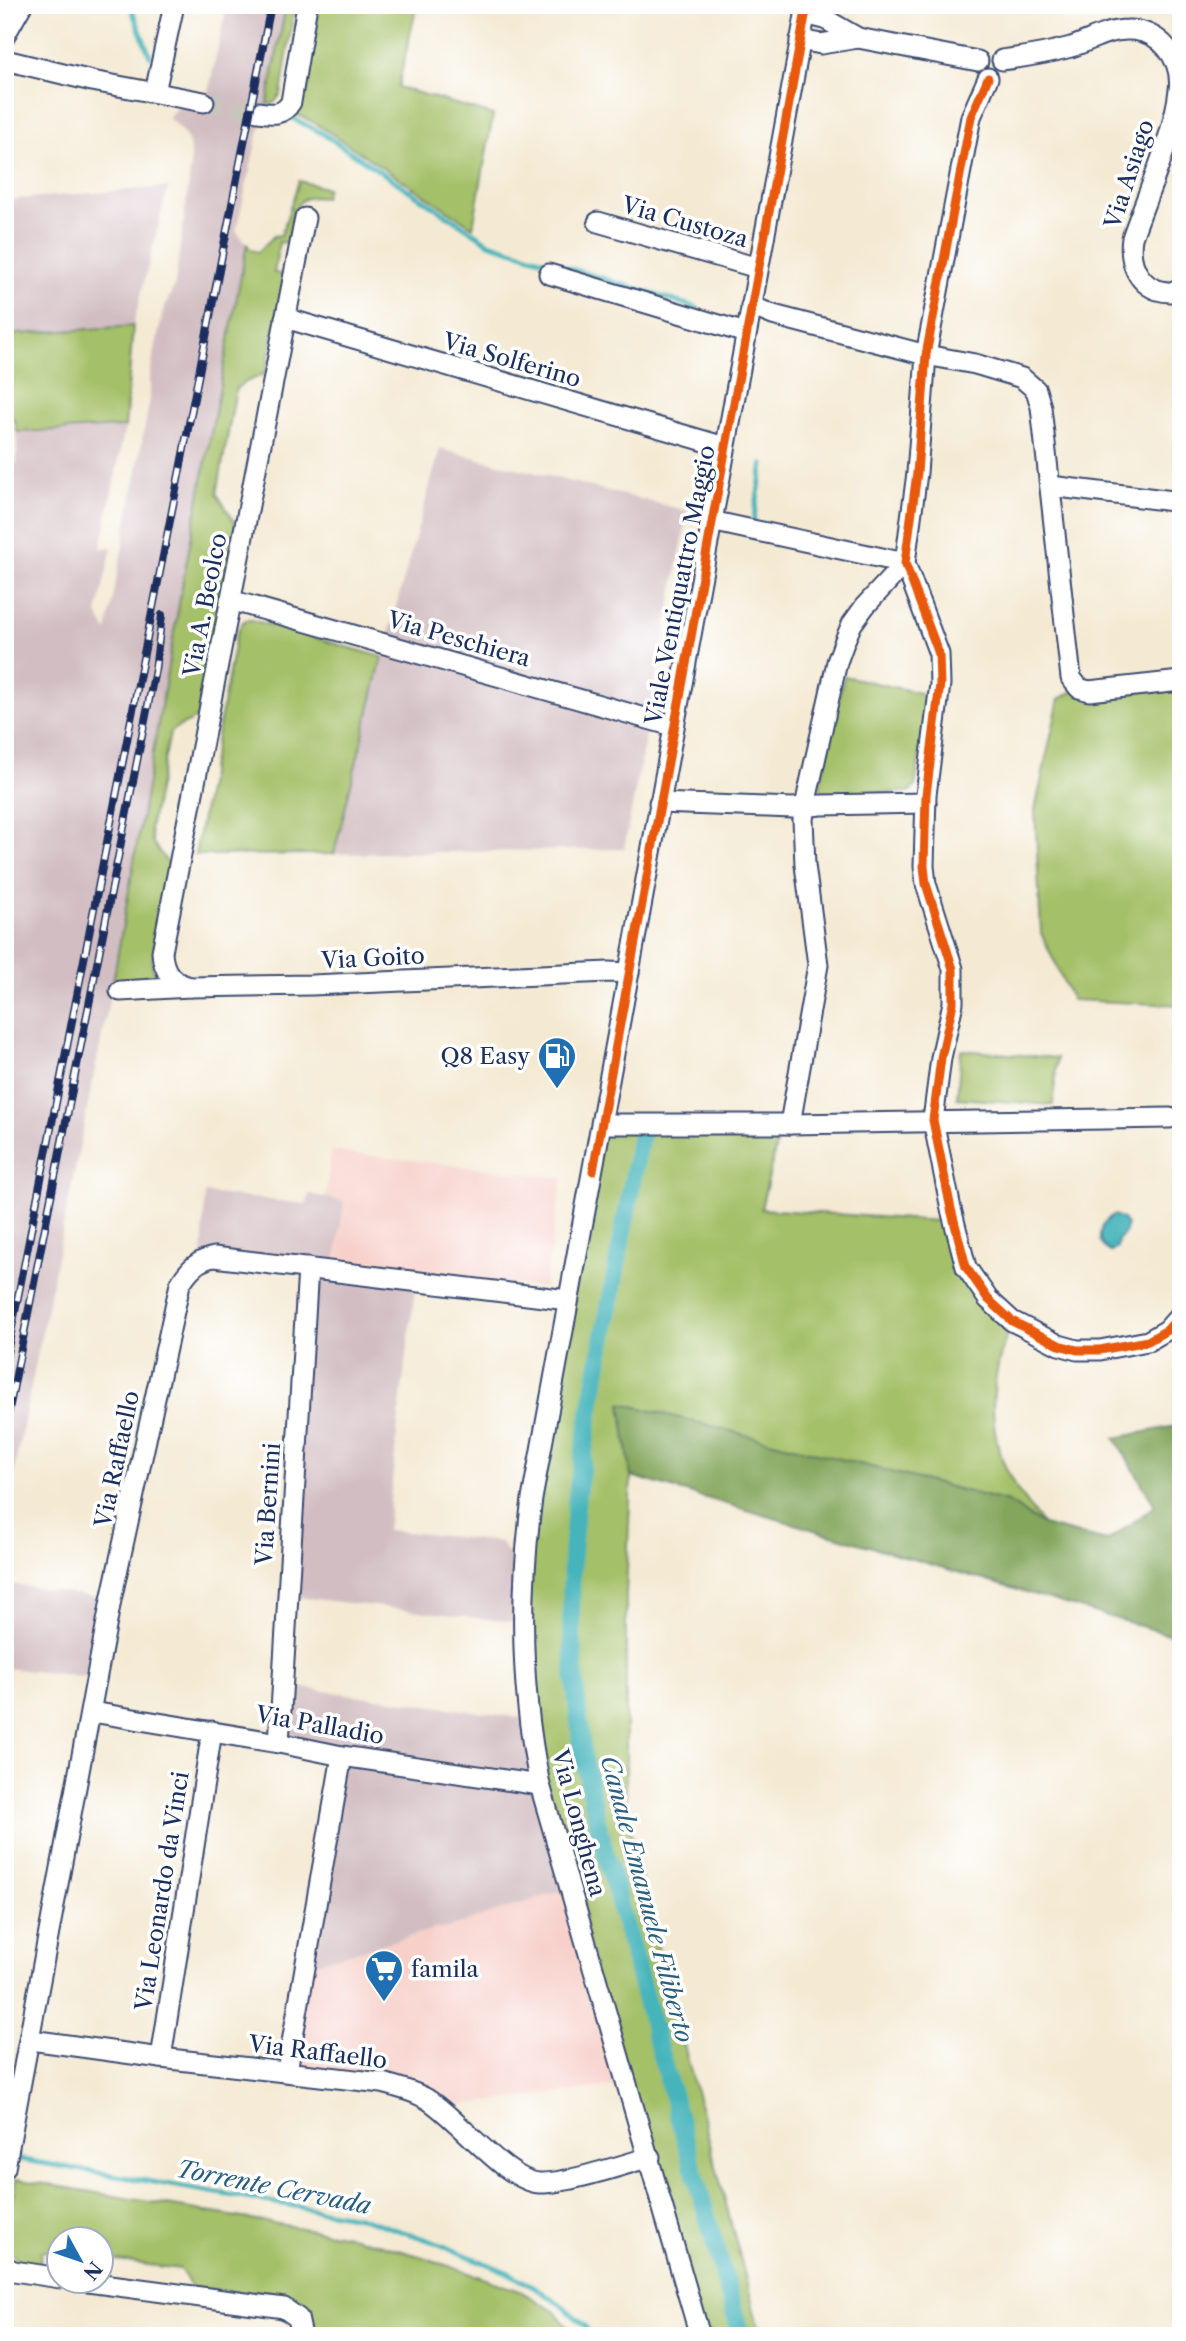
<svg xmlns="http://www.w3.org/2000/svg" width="1186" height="2341" font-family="'Libre Caslon Text',serif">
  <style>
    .built { fill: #f7d0ca }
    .industrial { fill: #d2bec2 }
    .green { fill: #a4c067; stroke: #607862; stroke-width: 2 }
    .forest { fill: #83a65c; stroke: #4f6a5d; stroke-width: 2 }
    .water { fill: #44b4bb; stroke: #30728c; stroke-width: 2 }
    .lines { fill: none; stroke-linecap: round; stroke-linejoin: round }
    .stream { stroke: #44b4bb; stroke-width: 5 }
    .canal { stroke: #44b4bb; stroke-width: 18 }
    .minor-tunnel { stroke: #c9c5bc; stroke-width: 19; stroke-dasharray: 19 10; stroke-linecap: butt }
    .minor-casing { stroke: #3c4b70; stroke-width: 23 }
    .minor { stroke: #fff; stroke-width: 19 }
    .rail-casing { stroke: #1b2f5e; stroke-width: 8 }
    .rail { stroke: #fff; stroke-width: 5; stroke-dasharray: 16; stroke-linecap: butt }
    .cycleway-casing { stroke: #fff; stroke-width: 13 }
    .cycleway { stroke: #e8590c; stroke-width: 9 }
    .labels { text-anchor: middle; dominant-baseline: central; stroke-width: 7; stroke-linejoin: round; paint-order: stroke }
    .street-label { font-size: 23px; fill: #1b2f5e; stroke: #fff }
    .poi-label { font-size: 23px; fill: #1b2f5e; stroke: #fff; text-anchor: end }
    .water-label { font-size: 24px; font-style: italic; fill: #295e7f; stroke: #fff }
  </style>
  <rect width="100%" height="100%" fill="#fff"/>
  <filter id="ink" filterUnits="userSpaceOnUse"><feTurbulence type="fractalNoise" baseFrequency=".0143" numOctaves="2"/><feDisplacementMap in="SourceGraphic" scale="14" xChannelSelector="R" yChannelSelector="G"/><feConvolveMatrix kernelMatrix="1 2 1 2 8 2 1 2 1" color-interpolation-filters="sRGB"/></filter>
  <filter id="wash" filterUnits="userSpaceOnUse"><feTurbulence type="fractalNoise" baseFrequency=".00686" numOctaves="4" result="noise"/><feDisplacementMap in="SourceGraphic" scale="28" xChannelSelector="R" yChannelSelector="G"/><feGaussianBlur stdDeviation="1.57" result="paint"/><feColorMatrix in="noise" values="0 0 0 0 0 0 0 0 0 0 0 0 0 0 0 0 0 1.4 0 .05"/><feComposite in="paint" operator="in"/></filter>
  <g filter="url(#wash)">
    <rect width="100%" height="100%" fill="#f4ead4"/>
    <g class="built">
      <polygon points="331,1151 563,1178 544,1288 335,1262 344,1201 326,1197"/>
      <polygon points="570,1888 628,2084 439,2108 427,2100 287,2071 306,1962 435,1929 444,1929"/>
    </g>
    <g class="industrial">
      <polygon points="227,5 286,5 264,123 259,130 236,231 247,244 183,581 109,1001 5,1515 5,471 12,469 17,462 17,432 125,427 101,548 112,547 97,614 107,631 150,399 150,374 163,311 175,284 189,182 191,156 189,143 184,134 168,117 176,109 184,105 204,112"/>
      <polygon points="168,187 133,326 5,335 5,200"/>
      <polygon points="440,449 688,511 624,849 334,854 382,657"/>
      <polygon points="205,1193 307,1204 309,1194 344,1201 334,1271 416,1281 400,1405 387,1530 501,1542 506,1552 524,1555 522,1623 287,1596 308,1269 202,1260"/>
      <polygon points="5,1583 111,1600 98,1678 5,1668"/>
      <polygon points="282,1685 529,1719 570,1888 444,1929 435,1929 318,1962 306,1962 342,1756 279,1743"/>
    </g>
    <g class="green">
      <polygon points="286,5 295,5 281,94 274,103 267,105"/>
      <polygon points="319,5 417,5 398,87 493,115 473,227 315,123 294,113 304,99 308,88"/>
      <path d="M299 181 327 188 324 198C319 198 312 196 307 198 291 202 291 230 289 243L279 242 274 273 285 275 266 372C257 380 244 380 236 389L217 494 236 524 199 715C191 725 178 723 170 733L150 829 153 843 169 865 152 962 153 969 161 980 112 987 183 581 247 244 251 250 258 252 274 236 281 235Z"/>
      <polygon points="133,326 125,427 17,432 15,420 5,420 5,335"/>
      <polygon points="246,620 252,620 382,657 334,854 195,855 236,635 242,623"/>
      <polygon points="844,676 929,695 915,787 909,792 828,794 821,789 820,783"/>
      <polygon points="1181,681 1181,1005 1072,1000 1041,933 1035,810 1059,699 1079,688"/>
      <polygon points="961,1050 1057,1058 1053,1105 957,1098"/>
      <path d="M602 1124 779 1133 761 1209 938 1221 955 1227 966 1267 1012 1321C990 1377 983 1432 1015 1486 1023 1500 1034 1512 1043 1525L1008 1502 621 1403 631 1476 626 1594V1799L632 1841 656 1940 761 2336H703L548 1817 522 1592Z"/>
      <path d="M16 2179 354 2237 423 2257 520 2291 554 2311 576 2336H315C307 2319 305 2306 286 2299L192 2287 180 2269 102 2259V2240H60L59 2253 41 2251 40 2264 18 2260 6 2248 5 2234Z"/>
    </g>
    <polygon class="forest" points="621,1403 1008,1502 1043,1525 1107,1541 1155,1506 1115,1438 1181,1425 1181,1638 631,1476"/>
    <path class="water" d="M1114 1215 1123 1219 1127 1225 1124 1234 1118 1240 1117 1248 1111 1252C1094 1244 1098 1223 1114 1215Z"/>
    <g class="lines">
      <g class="stream">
        <polyline points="130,5 150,56"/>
        <polyline points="294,119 320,132 489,243 697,308"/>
        <polyline points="753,523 763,464"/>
        <polyline points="12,2158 358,2217 434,2242 507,2272 537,2289 564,2307 585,2326 591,2336"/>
      </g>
      <polyline class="canal" points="641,1134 593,1395 577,1494 572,1554 571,1616 575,1685 582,1751 599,1829 657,2041 741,2336"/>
    </g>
  </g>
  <g filter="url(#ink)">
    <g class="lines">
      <polyline class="minor-tunnel" points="204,102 258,112"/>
      <defs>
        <g id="minor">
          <polyline points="805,14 825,19 858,38"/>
          <polyline points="5,35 22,5"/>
          <polyline points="800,40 821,44 858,38 978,61"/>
          <polyline points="5,60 92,81 204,102"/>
          <path d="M1002 60C1025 57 1049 53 1071 47 1090 41 1106 30 1127 30 1159 29 1183 58 1179 90 1174 136 1147 194 1132 238 1127 270 1146 298 1181 291"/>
          <polyline points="988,78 971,117 926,355 917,473 905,563 939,654 940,684 926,795 924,866 926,884 953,969 953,1003 941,1058 933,1120 951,1209 966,1267 988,1299 1012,1321 1059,1345 1077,1350 1100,1350 1148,1341 1167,1330 1181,1314"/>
          <polyline points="155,92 174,5"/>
          <path d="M258 112C272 114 283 116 291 102L307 5"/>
          <polyline points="598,222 758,268"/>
          <polyline points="549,274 746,333"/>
          <polyline points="751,306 773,315 926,355 975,364 1022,378 1036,390 1041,407 1071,678 1079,688 1089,691 1181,681"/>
          <polyline points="285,318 725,447"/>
          <polyline points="1050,486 1181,502"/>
          <polyline points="711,521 905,563 865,606 852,624 845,640 837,662 808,792 803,819 805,865 818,965 790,1124"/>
          <polyline points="230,600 673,726"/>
          <polyline points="659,803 793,808 821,805 926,803"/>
          <path d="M190 987C171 982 163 971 162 952L305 218"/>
          <polyline points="120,991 190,987 312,985 609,972 629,973"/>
          <polyline points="602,1124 790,1124 1170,1118"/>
          <polyline points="92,1712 279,1743 342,1756 540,1785"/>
          <polyline points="279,1743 308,1268"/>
          <path d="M31 2040 161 2058 382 2083C397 2087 413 2091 427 2099 458 2118 506 2181 539 2183 565 2184 623 2165 650 2157"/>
          <polyline points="161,2058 212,1731"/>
          <polyline points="287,2071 342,1756"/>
          <path d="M5 2168 111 1600 180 1284C189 1269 198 1260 214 1257L568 1300"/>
          <polyline points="5,2267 14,2271 60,2278"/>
          <polyline points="88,2282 284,2308 298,2318 302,2336"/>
          <path d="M700 2336 540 1785C520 1689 519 1596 532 1499L807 5"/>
        </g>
      </defs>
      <use href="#minor" class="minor-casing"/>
      <use href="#minor" class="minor"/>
      <defs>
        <g id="rail">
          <polyline points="5,1363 271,5"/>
          <polyline points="5,1430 155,670 162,615"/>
        </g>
      </defs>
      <use href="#rail" class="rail-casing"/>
      <use href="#rail" class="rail"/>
      <defs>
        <g id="cycleway">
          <polyline points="988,78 971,117 926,355 917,473 905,563 939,654 940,684 926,795 924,866 926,884 953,969 953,1003 941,1058 933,1120 951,1209 966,1267 988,1299 1012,1321 1059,1345 1077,1350 1100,1350 1148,1341 1167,1330 1181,1314"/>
          <polyline points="593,1171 807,5"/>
        </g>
      </defs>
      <use href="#cycleway" class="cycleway-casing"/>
      <use href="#cycleway" class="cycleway"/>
    </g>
  </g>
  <defs>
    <symbol id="fuel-pin" viewBox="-11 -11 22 30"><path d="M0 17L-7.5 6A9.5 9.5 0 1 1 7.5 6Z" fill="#1f6fb2" stroke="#fff"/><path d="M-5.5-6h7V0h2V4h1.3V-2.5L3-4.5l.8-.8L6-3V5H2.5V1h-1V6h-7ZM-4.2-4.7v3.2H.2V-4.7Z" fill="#fff"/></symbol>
    <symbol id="supermarket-pin" viewBox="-11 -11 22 30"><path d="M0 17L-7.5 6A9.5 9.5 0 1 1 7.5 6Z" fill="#1f6fb2" stroke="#fff"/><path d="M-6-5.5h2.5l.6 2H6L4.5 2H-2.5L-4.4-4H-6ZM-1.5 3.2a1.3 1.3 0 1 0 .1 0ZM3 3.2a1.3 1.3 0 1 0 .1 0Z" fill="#fff"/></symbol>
  </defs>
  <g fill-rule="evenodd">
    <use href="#fuel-pin" x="535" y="1034" width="44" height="60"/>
    <use href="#supermarket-pin" x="362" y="1947" width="44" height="60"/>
  </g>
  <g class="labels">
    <g class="street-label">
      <text transform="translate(1129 174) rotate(-72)">Via Asiago</text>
      <text transform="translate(685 222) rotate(16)">Via Custoza</text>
      <text transform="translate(512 360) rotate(16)">Via Solferino</text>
      <text transform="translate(680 585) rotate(-79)">Viale Ventiquattro Maggio</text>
      <text transform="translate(205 605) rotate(-79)">Via A. Beolco</text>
      <text transform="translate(459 639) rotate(16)">Via Peschiera</text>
      <text transform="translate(373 958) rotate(-3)">Via Goito</text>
      <text transform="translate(117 1459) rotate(-78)">Via Raffaello</text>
      <text transform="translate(268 1504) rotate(-86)">Via Bernini</text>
      <text transform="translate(320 1725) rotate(10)">Via Palladio</text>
      <text transform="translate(579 1823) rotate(75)">Via Longhena</text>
      <text transform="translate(162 1891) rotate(-81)">Via Leonardo da Vinci</text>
      <text transform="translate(318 2052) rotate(7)">Via Raffaello</text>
    </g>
    <g class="poi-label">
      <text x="530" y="1056">Q8 Easy</text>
      <text x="411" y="1969" text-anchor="start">famila</text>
    </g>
    <g class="water-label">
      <text transform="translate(647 1899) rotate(75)">Canale Emanuele Filiberto</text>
      <text transform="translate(274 2187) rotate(11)">Torrente Cervada</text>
    </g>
  </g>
  <rect width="1186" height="2341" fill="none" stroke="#fff" stroke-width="28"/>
  <g transform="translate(80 2260) rotate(130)"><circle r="33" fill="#ffffff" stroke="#a4acbf" stroke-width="2"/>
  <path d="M0-5L12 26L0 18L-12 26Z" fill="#1f6fb2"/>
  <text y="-10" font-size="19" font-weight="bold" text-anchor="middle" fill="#1b2f5e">N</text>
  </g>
</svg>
